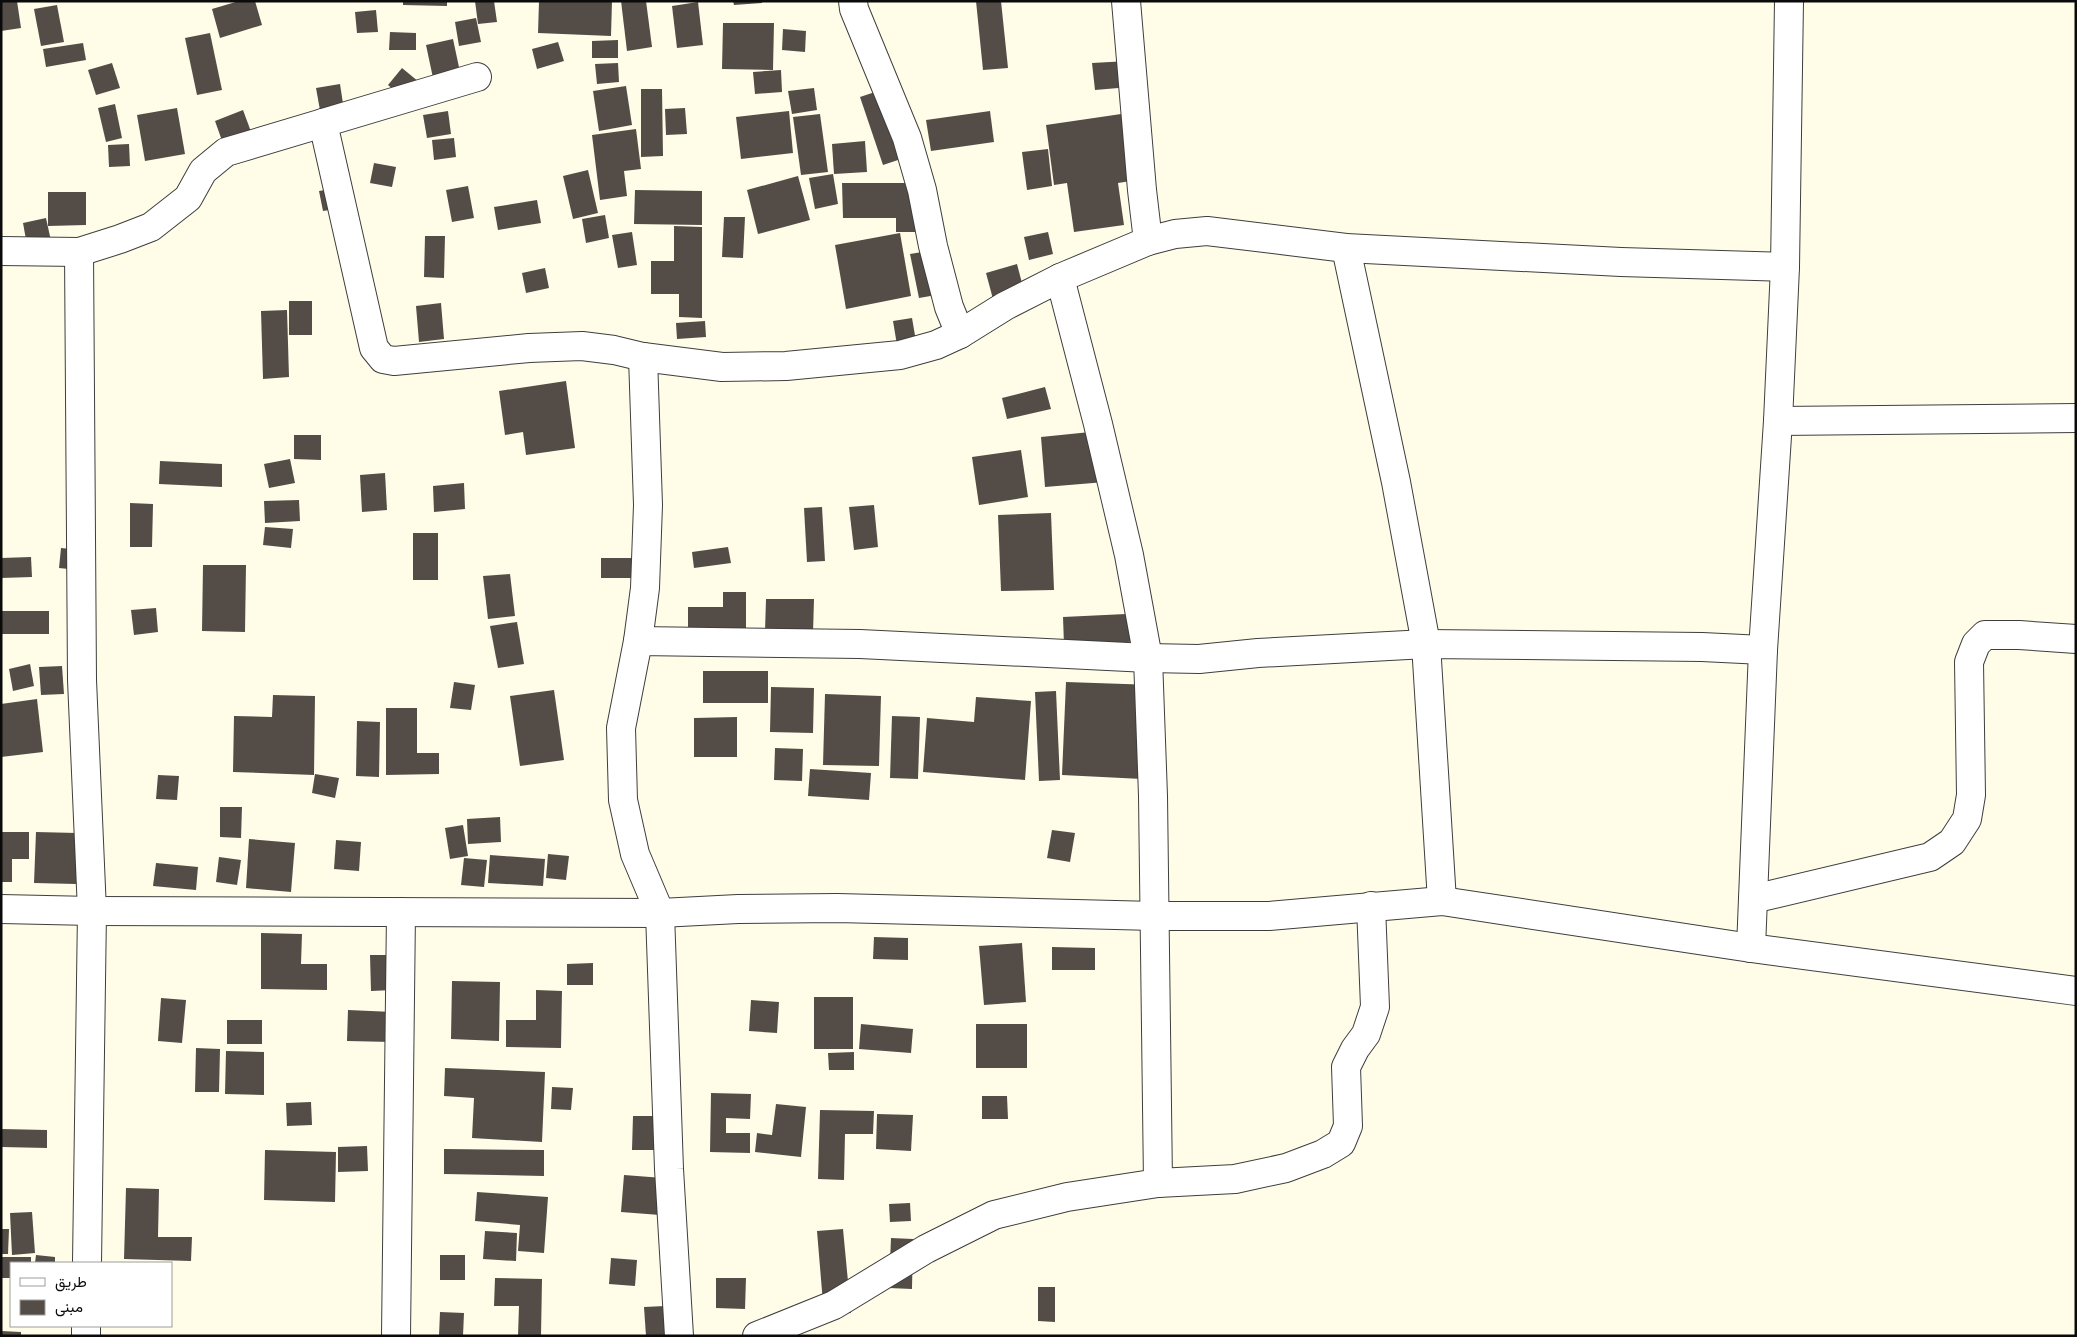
<svg xmlns="http://www.w3.org/2000/svg" width="2077" height="1337" font-family="'Playfair Display',Vazirmatn,serif">
  <style>
    .building { fill: #544d47 }
    .lines { fill: none; stroke-linecap: round; stroke-linejoin: round }
    .street-casing { stroke: #3e3e3e; stroke-width: 30 }
    .street { stroke: #fff; stroke-width: 28 }
  </style>
  <rect width="100%" height="100%" fill="#fffde8"/>
  <g class="building">
    <polygon points="1,1 17,1 21,28 1,31"/>
    <polygon points="239,1 255,1 262,25 220,38 212,9"/>
    <polygon points="403,1 447,1 447,6 403,5"/>
    <polygon points="475,1 494,1 497,22 478,24"/>
    <polygon points="539,1 612,1 611,36 538,33"/>
    <polygon points="621,1 646,1 652,47 627,51"/>
    <polygon points="733,1 762,1 762,3 734,5"/>
    <polygon points="976,1 1001,1 1008,68 983,70"/>
    <polygon points="698,2 703,45 677,48 672,6"/>
    <polygon points="57,5 64,42 41,46 34,9"/>
    <polygon points="376,10 378,32 357,33 355,12"/>
    <polygon points="476,18 481,42 459,46 455,22"/>
    <polygon points="723,23 774,23 773,70 722,69"/>
    <polygon points="783,29 806,31 805,52 782,50"/>
    <polygon points="390,32 416,33 416,50 389,50"/>
    <polygon points="210,33 222,90 197,95 185,38"/>
    <polygon points="453,39 463,86 436,92 426,45"/>
    <polygon points="618,40 618,58 592,58 592,41"/>
    <polygon points="558,42 564,61 537,69 532,49"/>
    <polygon points="83,43 86,60 46,67 43,49"/>
    <polygon points="1128,61 1130,87 1095,90 1092,63"/>
    <polygon points="112,63 120,88 96,95 88,70"/>
    <polygon points="618,63 619,82 597,84 595,64"/>
    <polygon points="402,68 430,91 416,109 388,85"/>
    <polygon points="781,70 782,92 755,94 753,72"/>
    <polygon points="340,84 346,123 323,127 316,88"/>
    <polygon points="626,86 632,125 599,131 593,91"/>
    <polygon points="893,86 916,154 883,165 860,97"/>
    <polygon points="814,88 817,110 792,114 788,91"/>
    <polygon points="641,89 662,89 663,156 641,157"/>
    <polygon points="115,104 122,138 106,142 98,108"/>
    <polygon points="177,108 185,154 145,161 137,115"/>
    <polygon points="685,108 687,134 666,135 665,109"/>
    <polygon points="243,110 260,156 231,166 215,121"/>
    <polygon points="448,111 451,134 427,138 423,115"/>
    <polygon points="789,111 793,153 741,159 736,117"/>
    <polygon points="990,111 994,142 931,151 926,120"/>
    <polygon points="1128,113 1137,180 1118,183 1124,225 1074,232 1067,183 1054,185 1046,125"/>
    <polygon points="820,114 828,172 801,175 793,117"/>
    <polygon points="636,129 641,169 624,171 627,196 600,200 592,135"/>
    <polygon points="454,138 456,157 434,160 432,140"/>
    <polygon points="865,141 867,172 834,174 832,144"/>
    <polygon points="129,144 130,166 109,167 108,145"/>
    <polygon points="1048,149 1052,186 1027,190 1022,152"/>
    <polygon points="374,163 396,167 392,187 370,183"/>
    <polygon points="588,170 598,213 573,219 563,176"/>
    <polygon points="833,174 838,204 815,209 809,178"/>
    <polygon points="798,176 810,220 758,234 747,190"/>
    <polygon points="842,183 924,183 924,232 896,232 896,218 843,218"/>
    <polygon points="468,186 474,218 452,222 446,190"/>
    <polygon points="344,187 348,207 323,211 319,191"/>
    <polygon points="635,190 702,191 702,225 634,224"/>
    <polygon points="48,192 86,192 86,225 48,226"/>
    <polygon points="537,200 541,223 498,230 494,207"/>
    <polygon points="605,215 609,238 586,243 582,219"/>
    <polygon points="724,217 745,217 743,258 722,257"/>
    <polygon points="46,218 51,241 27,245 23,223"/>
    <polygon points="674,226 702,227 702,318 679,317 679,294 651,294 651,261 674,261"/>
    <polygon points="632,232 637,265 618,268 612,235"/>
    <polygon points="1048,232 1053,254 1029,260 1024,237"/>
    <polygon points="900,233 911,296 846,309 835,245"/>
    <polygon points="425,236 445,236 444,278 424,277"/>
    <polygon points="934,250 942,294 919,298 910,254"/>
    <polygon points="1017,264 1028,306 997,314 986,273"/>
    <polygon points="545,268 549,288 526,293 522,273"/>
    <rect x="289" y="301" width="23" height="34"/>
    <polygon points="441,303 444,339 419,342 416,306"/>
    <polygon points="287,310 289,377 263,379 261,311"/>
    <polygon points="912,318 917,347 898,351 893,321"/>
    <polygon points="705,321 706,337 677,339 676,323"/>
    <polygon points="566,381 575,448 526,455 523,432 505,435 499,391"/>
    <polygon points="1045,387 1051,409 1007,419 1002,398"/>
    <polygon points="1100,431 1105,482 1045,487 1041,437"/>
    <polygon points="294,435 321,435 321,460 294,459"/>
    <polygon points="1021,450 1028,497 979,505 972,457"/>
    <polygon points="290,459 295,483 269,488 264,464"/>
    <polygon points="160,461 222,464 222,487 159,484"/>
    <polygon points="385,473 387,510 362,512 360,475"/>
    <polygon points="464,483 465,509 434,512 433,486"/>
    <polygon points="299,500 300,521 265,523 264,501"/>
    <polygon points="130,503 153,504 152,547 130,547"/>
    <polygon points="874,505 878,547 854,550 849,507"/>
    <polygon points="822,507 825,561 807,562 804,508"/>
    <polygon points="1051,513 1054,590 1001,591 998,515"/>
    <polygon points="265,527 293,529 291,548 263,545"/>
    <rect x="413" y="533" width="25" height="47"/>
    <polygon points="728,547 731,563 694,568 692,552"/>
    <polygon points="61,548 91,551 88,571 59,568"/>
    <polygon points="31,557 32,577 1,578 1,558"/>
    <rect x="601" y="558" width="33" height="20"/>
    <polygon points="203,565 246,565 245,632 202,631"/>
    <polygon points="510,574 515,616 488,619 483,576"/>
    <polygon points="723,592 746,592 746,630 688,630 688,607 723,607"/>
    <polygon points="766,599 814,599 813,633 765,631"/>
    <polygon points="156,608 158,632 134,635 131,610"/>
    <rect x="1" y="611" width="48" height="23"/>
    <polygon points="1147,613 1148,641 1064,645 1063,617"/>
    <polygon points="517,622 524,664 498,668 490,626"/>
    <polygon points="30,664 34,686 13,691 9,669"/>
    <polygon points="62,666 64,694 41,695 39,667"/>
    <rect x="703" y="671" width="65" height="32"/>
    <polygon points="454,682 475,685 471,710 450,708"/>
    <polygon points="1066,682 1154,685 1142,779 1062,775"/>
    <polygon points="771,687 814,688 813,733 770,732"/>
    <polygon points="554,690 564,760 520,766 510,696"/>
    <polygon points="1056,691 1060,780 1039,781 1035,692"/>
    <polygon points="825,694 881,696 879,766 823,765"/>
    <polygon points="273,695 315,696 314,775 233,772 234,716 272,717"/>
    <polygon points="976,697 1031,701 1025,780 923,772 927,718 974,722"/>
    <polygon points="37,699 43,752 1,757 1,704"/>
    <polygon points="386,708 417,708 417,753 439,753 439,774 386,775"/>
    <polygon points="892,716 920,717 918,779 890,778"/>
    <polygon points="737,717 737,757 694,757 694,718"/>
    <polygon points="357,721 380,722 379,777 356,776"/>
    <polygon points="775,748 803,749 802,781 774,780"/>
    <polygon points="810,769 871,773 869,800 808,796"/>
    <polygon points="315,774 339,778 335,798 312,793"/>
    <polygon points="158,775 179,776 177,800 156,799"/>
    <polygon points="220,807 242,807 241,838 220,837"/>
    <polygon points="500,817 501,842 468,844 467,819"/>
    <polygon points="463,825 468,856 450,859 445,828"/>
    <polygon points="1052,830 1075,833 1070,862 1047,858"/>
    <polygon points="1,832 29,832 29,859 12,859 12,882 1,882"/>
    <polygon points="36,832 77,833 76,884 34,883"/>
    <polygon points="249,839 295,843 291,892 246,888"/>
    <polygon points="336,840 361,842 359,871 334,869"/>
    <polygon points="548,854 569,856 566,880 546,878"/>
    <polygon points="490,855 545,859 543,886 488,883"/>
    <polygon points="219,857 241,860 237,885 216,882"/>
    <polygon points="464,858 487,860 484,887 461,885"/>
    <polygon points="156,863 198,867 196,890 153,886"/>
    <polygon points="261,933 302,934 301,964 327,964 327,990 261,989"/>
    <polygon points="874,937 908,938 908,960 873,959"/>
    <polygon points="1022,943 1026,1002 984,1005 979,946"/>
    <polygon points="1052,947 1095,948 1095,970 1052,970"/>
    <polygon points="370,955 392,955 393,990 371,991"/>
    <polygon points="593,963 593,985 567,985 567,964"/>
    <polygon points="452,981 500,982 499,1041 451,1039"/>
    <polygon points="536,990 562,991 561,1048 506,1047 506,1020 536,1020"/>
    <rect x="814" y="997" width="39" height="52"/>
    <polygon points="161,998 186,1000 182,1043 158,1041"/>
    <polygon points="751,1000 779,1002 777,1033 749,1031"/>
    <polygon points="348,1010 393,1012 392,1042 347,1041"/>
    <rect x="227" y="1020" width="35" height="24"/>
    <polygon points="861,1024 913,1029 911,1053 859,1049"/>
    <rect x="976" y="1024" width="51" height="44"/>
    <polygon points="196,1048 220,1049 219,1092 195,1092"/>
    <polygon points="226,1051 264,1052 264,1095 225,1094"/>
    <polygon points="854,1052 854,1070 829,1070 828,1053"/>
    <polygon points="445,1068 545,1072 542,1142 472,1138 474,1098 444,1096"/>
    <polygon points="552,1087 573,1088 571,1110 551,1109"/>
    <polygon points="711,1093 751,1094 750,1119 726,1118 726,1133 750,1133 750,1153 710,1152"/>
    <polygon points="982,1096 1007,1096 1008,1119 982,1119"/>
    <polygon points="311,1102 312,1125 287,1126 286,1103"/>
    <polygon points="776,1104 806,1107 801,1157 755,1152 757,1133 772,1135"/>
    <polygon points="820,1110 874,1111 873,1134 845,1134 844,1180 818,1179"/>
    <polygon points="877,1114 913,1115 911,1151 876,1149"/>
    <polygon points="633,1116 667,1116 667,1150 632,1150"/>
    <polygon points="2,1129 47,1130 47,1148 2,1147"/>
    <polygon points="367,1146 368,1171 338,1172 338,1147"/>
    <polygon points="444,1149 544,1150 544,1176 444,1174"/>
    <polygon points="265,1150 336,1152 335,1202 264,1200"/>
    <polygon points="624,1175 663,1178 660,1215 621,1212"/>
    <polygon points="126,1188 159,1189 158,1237 192,1237 191,1261 124,1259"/>
    <polygon points="477,1192 548,1197 544,1253 518,1251 520,1225 475,1221"/>
    <polygon points="910,1203 911,1221 890,1222 889,1204"/>
    <polygon points="32,1212 35,1253 12,1255 10,1213"/>
    <polygon points="1,1229 9,1229 8,1254 1,1254"/>
    <polygon points="843,1229 851,1313 824,1315 817,1231"/>
    <polygon points="485,1231 517,1233 516,1261 483,1259"/>
    <polygon points="891,1238 913,1239 912,1289 889,1288"/>
    <polygon points="36,1255 55,1257 55,1263 35,1263"/>
    <rect x="440" y="1255" width="25" height="25"/>
    <polygon points="1,1257 31,1257 31,1263 11,1263 11,1278 1,1278"/>
    <polygon points="611,1258 637,1260 635,1286 609,1284"/>
    <polygon points="495,1278 542,1279 541,1336 518,1336 519,1306 494,1306"/>
    <polygon points="716,1278 746,1278 745,1309 716,1308"/>
    <polygon points="1038,1287 1055,1287 1055,1322 1038,1321"/>
    <polygon points="665,1306 667,1336 646,1336 644,1307"/>
    <polygon points="440,1312 464,1313 463,1336 439,1336"/>
    <polygon points="1,1331 21,1332 21,1336 1,1336"/>
  </g>
  <g class="lines">
    <defs>
      <g id="street">
        <polyline points="853,1 854,9 907,138 922,190 933,246 949,307 960,334"/>
        <polyline points="1126,1 1142,190 1148,241 1175,234 1207,231 1346,248 1621,262 1785,267"/>
        <polyline points="323,123 374,348 383,359 394,361 529,348 582,346 614,350 643,357 722,367 786,366 900,355 936,345 960,334 1005,306 1060,278 1148,241"/>
        <polyline points="1346,248 1396,482 1426,644 1442,901"/>
        <polyline points="1,251 79,252 120,239 151,227 188,198 203,171 226,152 477,77"/>
        <polyline points="79,252 82,680 92,911 87,1263"/>
        <polyline points="1060,278 1098,424 1129,555 1148,658 1153,796 1158,1183"/>
        <polyline points="1778,421 2076,418"/>
        <polyline points="638,641 645,588 648,505 643,357"/>
        <polyline points="1753,899 1930,857 1952,842 1967,819 1971,795 1969,662 1976,644 1985,635 2019,635 2076,639"/>
        <polyline points="1,909 92,911 660,913 738,909 837,908 1155,916 1269,916 1442,901 1751,948 2076,991"/>
        <polyline points="1751,948 1763,650 1778,421 1785,267 1789,1"/>
        <polyline points="86,1336 86,1326"/>
        <polyline points="396,1336 401,912"/>
        <polyline points="679,1336 669,1169 660,913 635,854 623,800 621,728 638,641 860,644 1148,658 1199,659 1258,653 1426,644 1702,647 1763,650"/>
        <polyline points="757,1336 834,1305 926,1249 994,1215 1067,1197 1158,1183 1235,1179 1286,1168 1323,1154 1341,1143 1348,1126 1346,1067 1355,1049 1366,1034 1375,1007 1371,906"/>
      </g>
    </defs>
    <use href="#street" class="street-casing"/>
    <use href="#street" class="street"/>
  </g>
  <rect width="2077" height="1337" fill="none" stroke="#0b0b0b" stroke-width="5"/>
  <rect x="10" y="1262" width="162" height="65" fill="#ffffff" stroke="#9d9d9d"/>
  <rect x="20" y="1278" width="25" height="8" fill="#ffffff" stroke="#9d9d9d"/>
  <text x="55" y="1287" font-size="15" fill="#0b0b0b">طريق</text>
  <rect x="20" y="1300" width="25" height="15" fill="#544d47" stroke="#9d9d9d"/>
  <text x="55" y="1312" font-size="15" fill="#0b0b0b">مبنى</text>
</svg>
